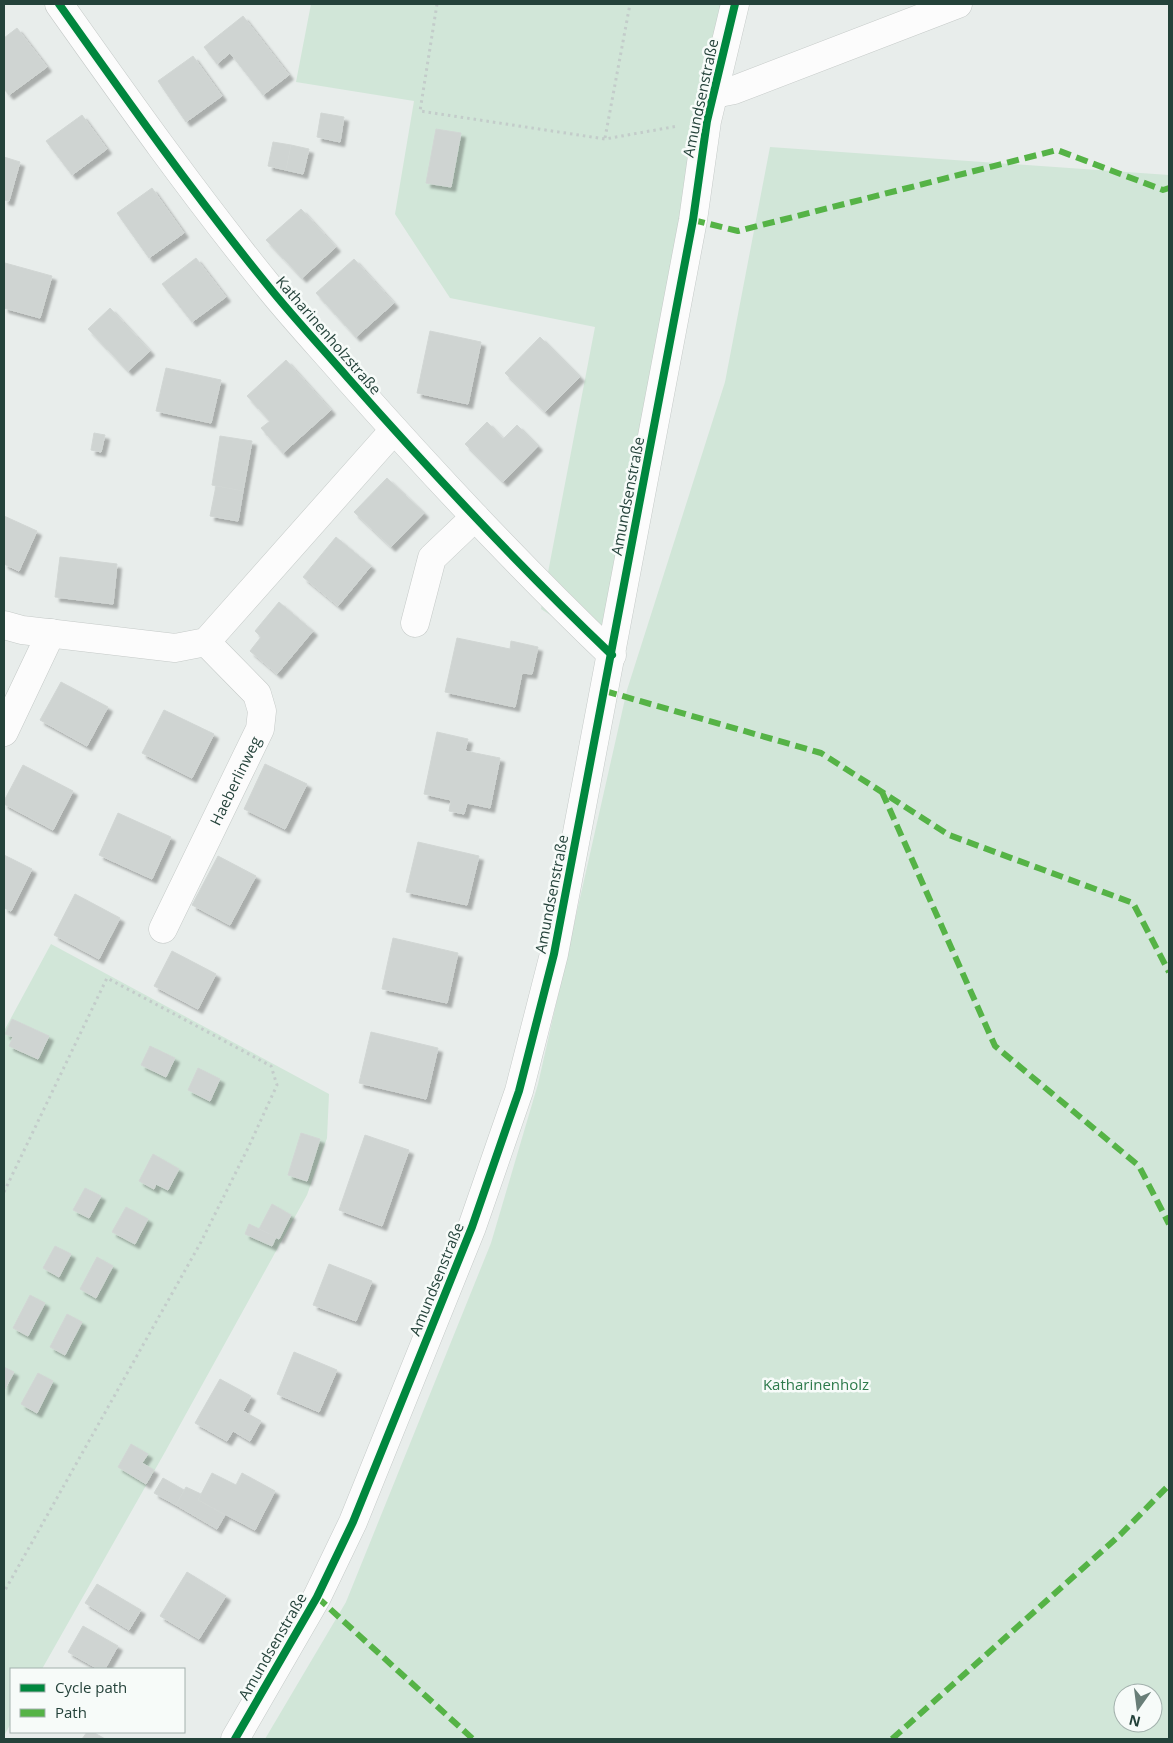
<svg xmlns="http://www.w3.org/2000/svg" width="1173" height="1743" font-family="'Open Sans',sans-serif">
  <style>
    .green { fill: #d1e6d8; fill-rule: evenodd }
    .building { fill: #cfd4d2; stroke: #d1d6d4; filter: url(#shadow) }
    .lines { fill: none; stroke-linecap: round; stroke-linejoin: round }
    .minor-casing { stroke: #c5cac8; stroke-width: 29 }
    .path { stroke: #c3ccca; stroke-width: 3; stroke-dasharray: 2.5 4; stroke-linecap: butt }
    .minor { stroke: #fcfcfc; stroke-width: 28 }
    .quiet { stroke: #55b346; stroke-width: 6; stroke-dasharray: 12 6; stroke-linecap: butt }
    .cycleway-casing { stroke: #f7fbf9; stroke-width: 11 }
    .cycleway { stroke: #00873e; stroke-width: 8 }
    .labels { text-anchor: middle; dominant-baseline: central; stroke-width: 5; stroke-linejoin: round; paint-order: stroke }
    .street-label { font-size: 15px; fill: #24423a; stroke: #f7fbf9 }
    .park-label { font-size: 15px; fill: #2d7a4b; stroke: #f7fbf9 }
  </style>
  <defs>
    <filter id="shadow"><feDropShadow dx="4.5" dy="4.5" stdDeviation="1" flood-color="#0004"/></filter>
  </defs>
  <rect width="100%" height="100%" fill="#e8edeb"/>
  <g class="green">
    <polygon points="311,4 735,4 612,655 541,609 595,327 450,298 395,214 414,101 296,82"/>
    <path d="M770 147 1169 175V1739H265L346 1602 491 1243 538 1084 627 690 725 382ZM1123 1693H1153V1723H1123Z"/>
    <polygon points="51,944 329,1094 327,1138 307,1195 165,1452 42,1669 11,1669 11,1723 4,1736 4,1031"/>
  </g>
  <g class="building">
    <polygon points="243,16 289,75 263,95 230,53 217,64 204,47"/>
    <polygon points="17,28 47,67 9,95 4,89 4,38"/>
    <polygon points="193,56 222,96 186,122 158,81"/>
    <polygon points="321,113 344,117 340,142 317,137"/>
    <polygon points="82,115 107,149 72,175 46,141"/>
    <polygon points="436,129 461,133 451,187 426,183"/>
    <polygon points="273,142 291,145 286,170 268,166"/>
    <polygon points="291,145 309,149 303,174 286,170"/>
    <polygon points="4,157 20,162 9,201 4,200"/>
    <polygon points="152,188 184,233 149,258 117,213"/>
    <polygon points="301,209 336,247 302,278 266,240"/>
    <polygon points="196,258 226,297 192,322 162,284"/>
    <polygon points="354,259 394,303 356,337 316,293"/>
    <polygon points="5,263 52,276 40,318 4,308"/>
    <polygon points="110,308 150,351 128,371 88,329"/>
    <polygon points="430,331 481,342 468,404 417,393"/>
    <polygon points="540,337 580,377 545,412 505,373"/>
    <polygon points="286,360 331,410 283,453 261,428 270,421 247,396"/>
    <polygon points="166,368 221,380 211,423 156,411"/>
    <polygon points="487,422 503,439 517,425 538,446 503,482 465,444"/>
    <polygon points="94,433 105,435 101,452 91,450"/>
    <polygon points="220,436 252,441 243,491 212,485"/>
    <polygon points="387,478 424,513 391,547 354,512"/>
    <polygon points="216,486 243,491 238,521 210,516"/>
    <polygon points="4,516 37,531 19,571 4,564"/>
    <polygon points="336,537 371,566 338,606 303,577"/>
    <polygon points="60,557 117,564 113,604 55,597"/>
    <polygon points="279,602 313,631 277,674 250,651 261,637 255,631"/>
    <polygon points="457,638 510,649 511,641 538,647 532,674 522,673 515,707 445,692"/>
    <polygon points="61,682 108,707 87,746 40,720"/>
    <polygon points="164,710 214,734 192,778 142,753"/>
    <polygon points="437,732 468,739 465,751 500,758 490,808 467,803 464,814 449,811 451,800 424,794"/>
    <polygon points="265,764 307,784 285,829 244,809"/>
    <polygon points="23,765 73,791 53,830 4,804 4,801"/>
    <polygon points="118,813 171,837 152,879 99,855"/>
    <polygon points="418,842 479,856 467,905 406,892"/>
    <polygon points="4,855 32,869 11,911 4,908"/>
    <polygon points="218,856 256,876 230,925 192,905"/>
    <polygon points="75,894 120,918 99,959 54,935"/>
    <polygon points="393,938 458,953 447,1003 382,989"/>
    <polygon points="172,951 216,974 198,1009 154,986"/>
    <polygon points="12,1019 49,1036 38,1059 9,1046 13,1037 5,1034"/>
    <polygon points="371,1032 438,1048 426,1099 359,1083"/>
    <polygon points="150,1046 175,1058 166,1077 141,1065"/>
    <polygon points="198,1068 220,1079 210,1101 188,1090"/>
    <polygon points="301,1133 320,1139 307,1181 288,1175"/>
    <polygon points="365,1135 409,1150 382,1226 339,1210"/>
    <polygon points="153,1154 179,1169 168,1190 156,1184 154,1189 139,1181"/>
    <polygon points="85,1188 101,1196 89,1218 73,1210"/>
    <polygon points="272,1204 291,1215 279,1239 259,1229"/>
    <polygon points="126,1207 148,1219 135,1244 112,1232"/>
    <polygon points="249,1224 276,1237 272,1246 245,1234"/>
    <polygon points="55,1246 71,1254 59,1277 43,1268"/>
    <polygon points="97,1257 113,1266 96,1298 80,1289"/>
    <polygon points="329,1264 372,1281 356,1321 313,1305"/>
    <polygon points="30,1295 45,1303 28,1336 13,1328"/>
    <polygon points="67,1314 82,1322 65,1355 50,1347"/>
    <polygon points="294,1352 337,1370 319,1412 277,1394"/>
    <polygon points="4,1367 14,1372 4,1391"/>
    <polygon points="38,1373 53,1381 37,1413 21,1404"/>
    <polygon points="220,1379 251,1396 243,1411 261,1421 250,1441 233,1431 227,1441 195,1423"/>
    <polygon points="131,1444 148,1454 142,1463 154,1470 146,1484 118,1467"/>
    <polygon points="212,1473 236,1485 242,1473 275,1491 255,1530 198,1500"/>
    <polygon points="163,1478 184,1490 176,1505 154,1493"/>
    <polygon points="186,1487 201,1494 198,1500 225,1515 217,1529 176,1505"/>
    <polygon points="187,1572 226,1596 199,1639 160,1616"/>
    <polygon points="97,1584 141,1610 129,1630 85,1603"/>
    <polygon points="83,1626 118,1646 105,1669 98,1669 68,1652"/>
    <polygon points="87,1732 93,1732 105,1739 82,1739"/>
  </g>
  <g class="lines">
    <defs>
      <g id="minor">
        <path d="M59 4C127 100 195 196 269 287 294 318 322 348 348 378 432 473 520 567 612 655"/>
        <polyline points="714,94 734,90 958,4"/>
        <polyline points="415,623 432,558 475,517"/>
        <polyline points="4,625 22,630 175,648 206,642 394,430"/>
        <polyline points="4,732 51,633"/>
        <path id="s1" d="M163 929 260 729 262 711 257 694 206 642"/>
        <polyline points="235,1739 317,1597 353,1522 472,1227 519,1091 554,954 693,220 707,121 735,4"/>
      </g>
    </defs>
    <use href="#minor" class="minor-casing"/>
    <g class="path">
      <polyline points="437,4 420,111 605,139 678,126"/>
      <polyline points="605,138 630,4"/>
      <polyline points="4,1192 107,978 271,1066 277,1085 249,1146 201,1242 4,1592"/>
    </g>
    <use href="#minor" class="minor"/>
    <g class="quiet">
      <polyline points="693,220 738,231 1057,150 1163,190 1169,188"/>
      <polyline points="605,691 821,753 949,835 1133,903 1169,972"/>
      <polyline points="882,792 995,1046 1139,1166 1169,1224"/>
      <polyline points="317,1597 473,1739"/>
      <polyline points="892,1739 1121,1534 1169,1485"/>
    </g>
    <defs>
      <g id="cycleway">
        <path d="M59 4C127 100 195 196 269 287 294 318 322 348 348 378 432 473 520 567 612 655"/>
        <polyline points="235,1739 317,1597 353,1522 472,1227 519,1091 554,954 693,220 707,121 735,4"/>
      </g>
    </defs>
    <use href="#cycleway" class="cycleway-casing"/>
    <use href="#cycleway" class="cycleway"/>
  </g>
  <g class="labels">
    <g class="street-label">
      <text transform="translate(700 98) rotate(-78)">Amundsenstraße</text>
      <text transform="translate(329 335) rotate(49)">Katharinenholzstraße</text>
      <text transform="translate(627 496) rotate(-79)">Amundsenstraße</text>
      <text stroke="none"><textPath href="#s1" startOffset="165">Haeberlinweg</textPath></text>
      <text transform="translate(551 894) rotate(-79)">Amundsenstraße</text>
      <text transform="translate(436 1279) rotate(-68)">Amundsenstraße</text>
      <text transform="translate(272 1646) rotate(-60)">Amundsenstraße</text>
    </g>
    <g class="park-label">
      <text x="816" y="1384">Katharinenholz</text>
    </g>
  </g>
  <rect width="1173" height="1743" fill="none" stroke="#24423a" stroke-width="10"/>
  <rect x="10" y="1668" width="175" height="65" fill="#f7fbf9" stroke="#a3b1ad"/>
  <rect x="20" y="1684" width="25" height="8" fill="#00873e" stroke="#a3b1ad"/>
  <text x="55" y="1693" font-size="15" fill="#24423a">Cycle path</text>
  <rect x="20" y="1709" width="25" height="8" fill="#55b346" stroke="#a3b1ad"/>
  <text x="55" y="1718" font-size="15" fill="#24423a">Path</text>
  <g transform="translate(1138 1708) rotate(194)"><circle r="24" fill="#f7fbf9" stroke="#a3b1ad"/>
  <path d="M0-4L9 19L0 12L-9 19Z" fill="#697e78"/>
  <text y="-8" font-size="14" font-weight="bold" text-anchor="middle" fill="#24423a">N</text>
  </g>
</svg>
